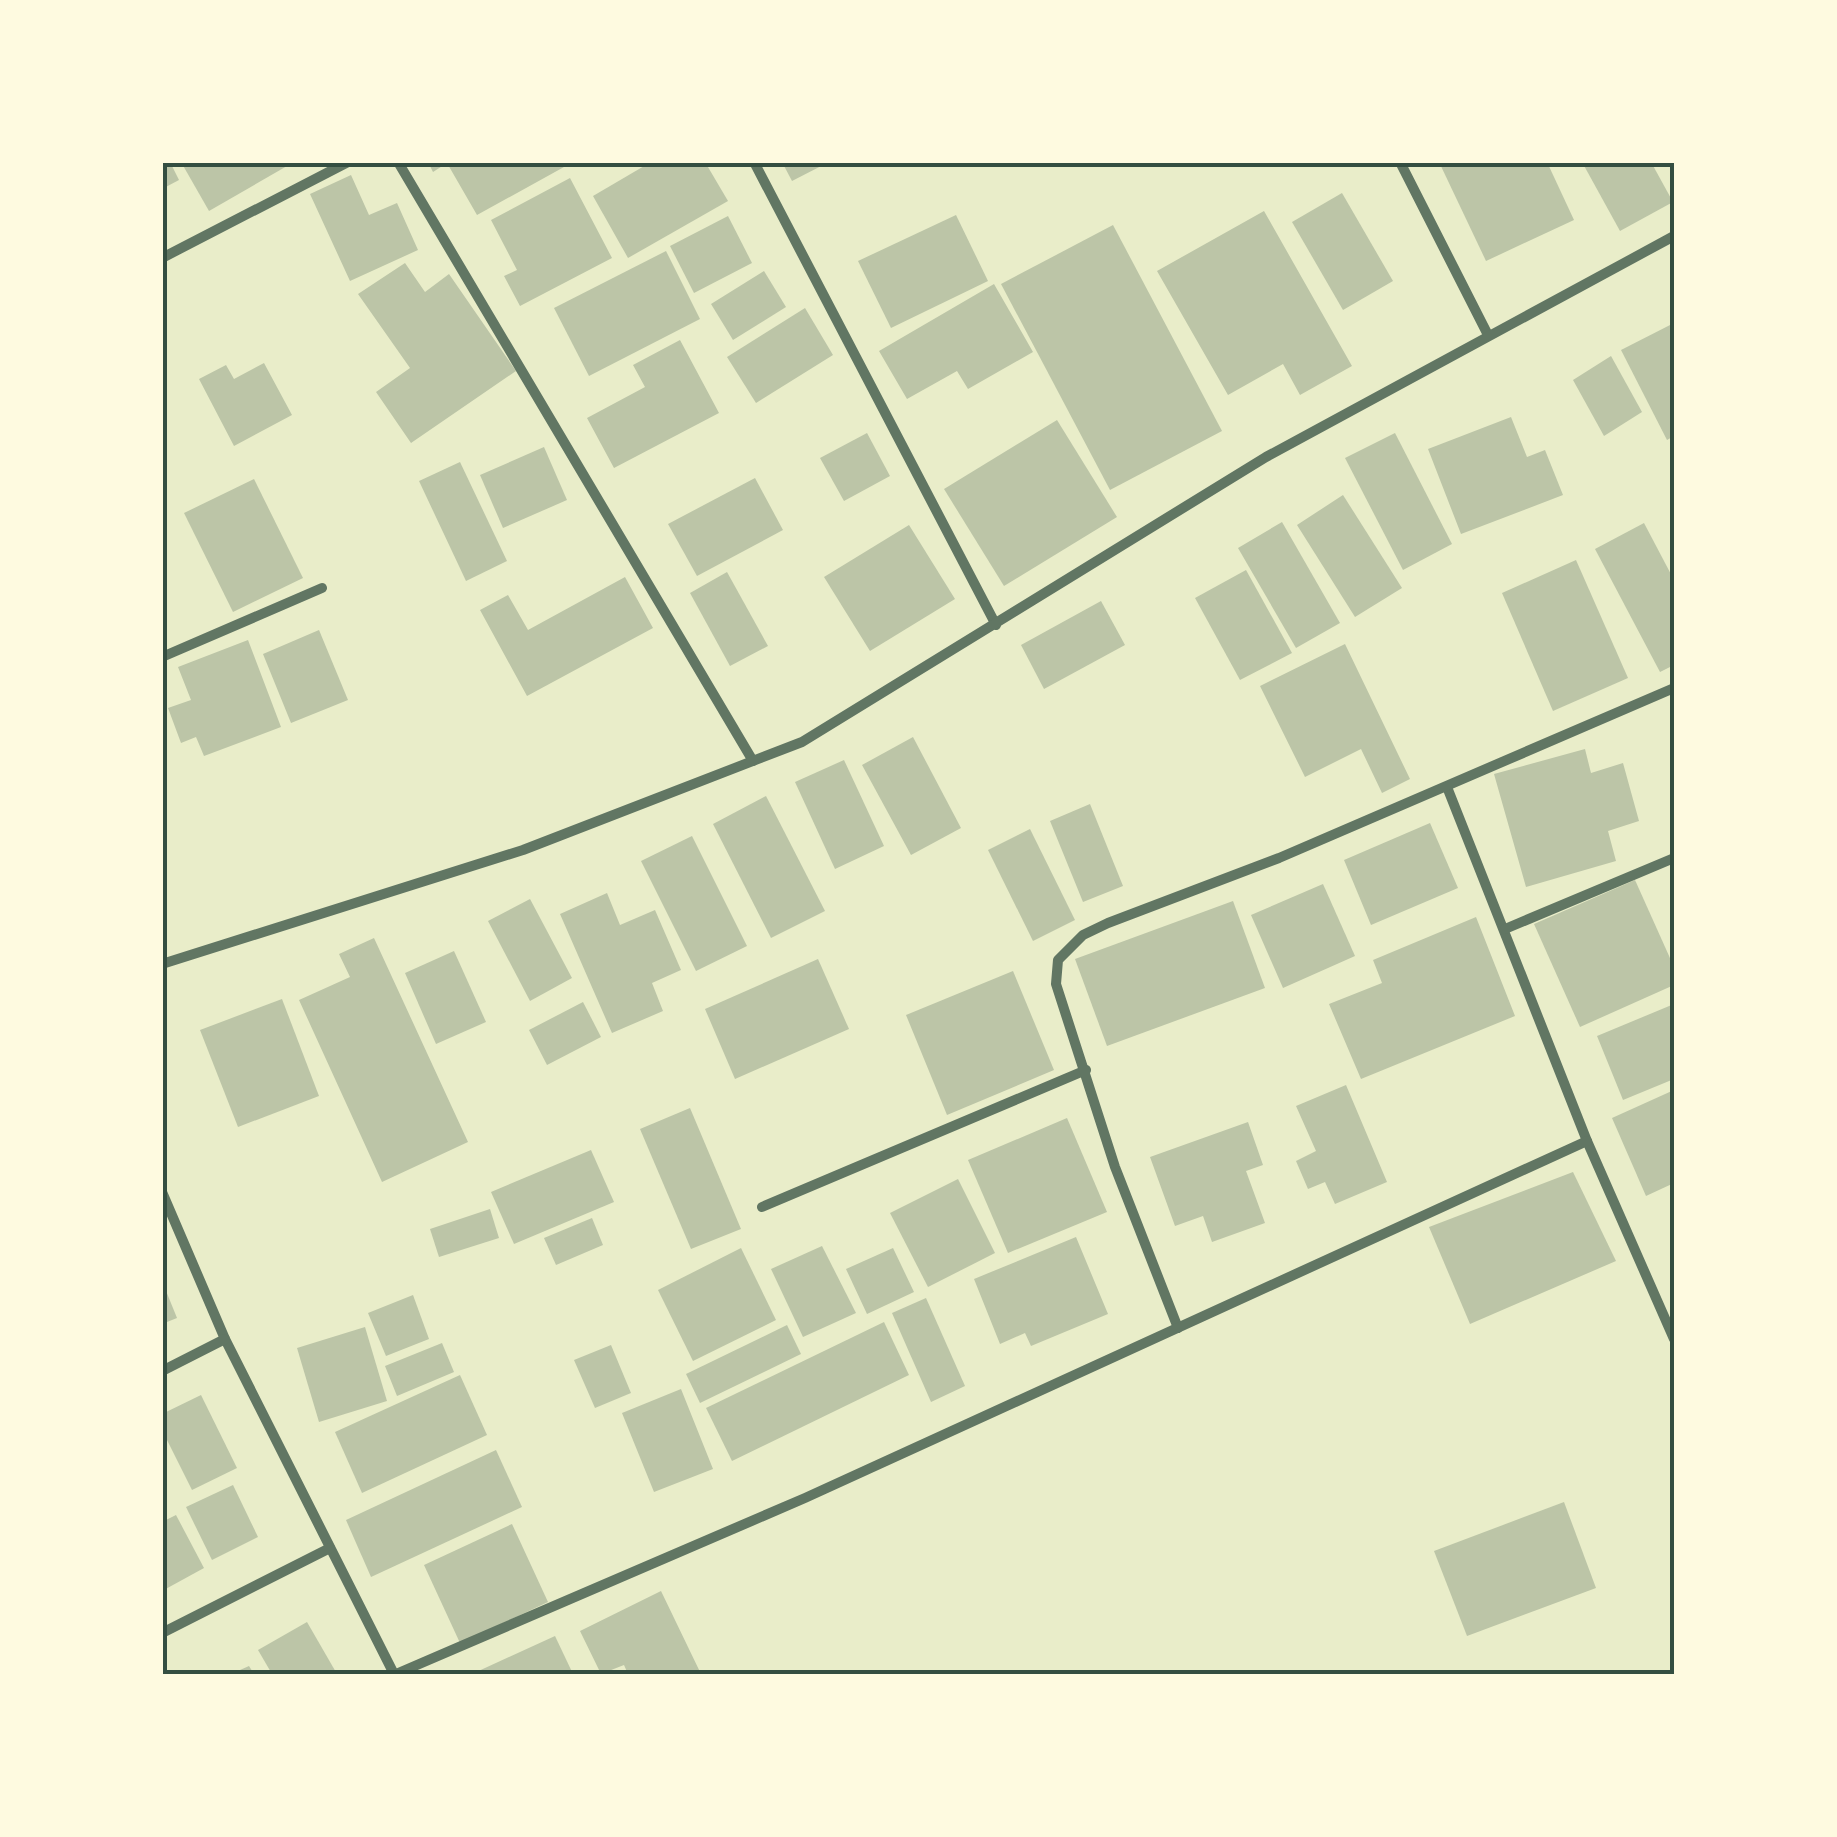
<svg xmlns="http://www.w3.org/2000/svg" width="1837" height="1837" font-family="Poppins,sans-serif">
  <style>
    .building { fill: #bcc5a7 }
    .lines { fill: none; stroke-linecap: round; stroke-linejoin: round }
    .minor { stroke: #617663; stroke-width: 10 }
    .neatline { fill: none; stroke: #344e41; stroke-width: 4 }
  </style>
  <rect width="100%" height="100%" fill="#e9edc9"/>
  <g class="building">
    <polygon points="162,162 170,162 179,180 162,189"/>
    <polygon points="181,162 294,162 209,211"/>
    <polygon points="428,162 561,162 564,167 477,215 447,163 433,172"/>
    <polygon points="651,162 705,162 728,201 628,258 593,196"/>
    <polygon points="782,162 829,162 792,181"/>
    <polygon points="1439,162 1547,162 1574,220 1486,261"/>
    <polygon points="1582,162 1651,162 1673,202 1620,231"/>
    <polygon points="351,175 369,215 397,203 418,250 350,281 310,194"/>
    <polygon points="570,178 612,258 520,306 504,276 517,270 491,220"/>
    <polygon points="1342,193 1393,281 1343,310 1292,222"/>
    <polygon points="1264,211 1352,366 1300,395 1283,364 1228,395 1157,271"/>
    <polygon points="956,215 988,281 891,328 858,261"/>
    <polygon points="728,216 752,263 694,293 670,246"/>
    <polygon points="1113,225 1222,431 1110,490 1001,284"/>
    <polygon points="666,251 700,319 589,376 554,308"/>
    <polygon points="405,263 425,292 449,274 516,371 411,443 376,392 410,368 358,294"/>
    <polygon points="764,271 786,307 733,340 711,304"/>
    <polygon points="994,284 1033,352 968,389 957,371 907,399 879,351"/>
    <polygon points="805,308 833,355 756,403 727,357"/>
    <polygon points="1674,323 1674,436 1667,440 1621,350"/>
    <polygon points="680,340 719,413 614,468 587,418 645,387 633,365"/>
    <polygon points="1611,356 1642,412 1604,436 1573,380"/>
    <polygon points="264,363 292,415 234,446 199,379 226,365 234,379"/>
    <polygon points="1511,417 1527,457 1545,450 1563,495 1461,534 1428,449"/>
    <polygon points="1057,420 1117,517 1004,586 944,489"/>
    <polygon points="867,433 890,476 844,501 820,458"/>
    <polygon points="1395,433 1452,544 1403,570 1345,458"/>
    <polygon points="544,447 567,500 503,528 480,475"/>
    <polygon points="460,462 507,561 466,581 419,481"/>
    <polygon points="755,478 783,530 697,576 668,524"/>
    <polygon points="254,479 303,578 233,612 184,513"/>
    <polygon points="1343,495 1402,588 1355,617 1297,525"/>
    <polygon points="1282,522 1340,623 1296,648 1238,548"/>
    <polygon points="1644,523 1674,580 1674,665 1660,672 1595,549"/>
    <polygon points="909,525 955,599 870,651 824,577"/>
    <polygon points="1576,560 1628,678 1553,711 1502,593"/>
    <polygon points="1246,570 1292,653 1240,680 1195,598"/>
    <polygon points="727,572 768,646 730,666 690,593"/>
    <polygon points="625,577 653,628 527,696 480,610 508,595 528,630"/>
    <polygon points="1101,601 1125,645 1044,689 1021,645"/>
    <polygon points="319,630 348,700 291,723 263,654"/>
    <polygon points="248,640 281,727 204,756 196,737 181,743 168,708 191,700 178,667"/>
    <polygon points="1345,644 1410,779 1382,793 1361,749 1305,777 1260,686"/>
    <polygon points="913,737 961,828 911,855 862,765"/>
    <polygon points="1585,749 1591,773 1623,763 1639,821 1608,831 1616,861 1526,887 1494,774"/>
    <polygon points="844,760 884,846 835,869 795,782"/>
    <polygon points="766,796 825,911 771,938 713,824"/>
    <polygon points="1090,804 1123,886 1083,902 1050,821"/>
    <polygon points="1430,823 1458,888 1371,925 1344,860"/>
    <polygon points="1030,829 1075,920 1033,941 988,850"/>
    <polygon points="692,836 747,946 696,971 641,861"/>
    <polygon points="1635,880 1674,967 1674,985 1580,1027 1534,924"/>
    <polygon points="1323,884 1355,956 1283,988 1251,915"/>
    <polygon points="607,893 620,925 655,910 681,970 652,983 663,1011 612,1033 560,914"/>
    <polygon points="530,899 572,978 530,1001 488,921"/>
    <polygon points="1233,901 1265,988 1107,1046 1075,959"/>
    <polygon points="1476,917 1515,1016 1361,1079 1329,1004 1382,983 1373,960"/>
    <polygon points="374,938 468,1142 382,1182 299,1000 350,977 339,954"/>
    <polygon points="454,951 486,1022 436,1044 405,973"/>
    <polygon points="818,959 849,1029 735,1079 705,1009"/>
    <polygon points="1013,971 1054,1070 947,1115 906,1015"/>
    <polygon points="282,999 319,1096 238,1127 200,1030"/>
    <polygon points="583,1002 601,1037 547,1065 529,1030"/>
    <polygon points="1674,1004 1674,1079 1623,1100 1597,1036"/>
    <polygon points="1346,1085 1387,1182 1335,1204 1325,1182 1308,1189 1296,1161 1316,1151 1296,1106"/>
    <polygon points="1674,1090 1674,1183 1646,1196 1612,1118"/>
    <polygon points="690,1108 741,1229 691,1249 640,1129"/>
    <polygon points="1067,1118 1107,1212 1008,1253 968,1160"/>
    <polygon points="1248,1122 1263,1165 1246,1171 1265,1223 1212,1242 1203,1216 1175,1226 1150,1157"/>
    <polygon points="591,1150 614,1202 514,1244 491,1192"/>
    <polygon points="1573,1172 1616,1261 1470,1324 1429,1227"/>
    <polygon points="958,1179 995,1253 928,1287 890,1213"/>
    <polygon points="490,1209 499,1238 439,1257 430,1229"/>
    <polygon points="592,1218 603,1245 556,1265 544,1238"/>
    <polygon points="1076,1237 1108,1314 1031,1346 1025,1333 1000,1344 974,1279"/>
    <polygon points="822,1246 856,1313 803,1337 771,1269"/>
    <polygon points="741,1248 776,1320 693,1361 658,1290"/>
    <polygon points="893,1248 914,1292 867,1314 846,1269"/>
    <polygon points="162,1281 177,1318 162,1324"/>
    <polygon points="413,1295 429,1339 386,1356 368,1313"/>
    <polygon points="926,1298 965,1386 931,1402 892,1313"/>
    <polygon points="884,1322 909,1375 732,1461 706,1408"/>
    <polygon points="787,1325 801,1354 700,1403 686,1374"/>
    <polygon points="365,1327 387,1401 319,1422 297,1348"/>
    <polygon points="442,1343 454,1372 397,1396 385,1366"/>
    <polygon points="611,1345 631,1393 595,1408 574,1360"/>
    <polygon points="460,1375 487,1435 362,1493 335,1432"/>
    <polygon points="681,1389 713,1469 654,1492 622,1413"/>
    <polygon points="201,1395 237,1468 192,1490 162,1430 162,1414"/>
    <polygon points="496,1450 522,1507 371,1577 346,1520"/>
    <polygon points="233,1485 258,1537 212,1560 186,1507"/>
    <polygon points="1564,1502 1596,1588 1467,1636 1434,1551"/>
    <polygon points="176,1515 204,1568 162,1591 162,1522"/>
    <polygon points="512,1524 548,1602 460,1643 424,1565"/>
    <polygon points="661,1591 701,1674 628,1674 624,1665 601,1674 580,1631"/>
    <polygon points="307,1622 337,1674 272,1674 258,1650"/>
    <polygon points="555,1636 573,1674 472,1674"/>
    <polygon points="249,1666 254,1674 231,1674"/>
  </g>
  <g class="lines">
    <g class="minor">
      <polyline points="398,162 753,761"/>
      <polyline points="754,162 996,625"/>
      <polyline points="1400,162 1488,335"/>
      <polyline points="162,258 348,162"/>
      <polyline points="162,657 322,588"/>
      <polyline points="1447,787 1587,1141 1674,1339"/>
      <polyline points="1505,929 1674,858"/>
      <polyline points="162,964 523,850 802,742 1266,457 1674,236"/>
      <polyline points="162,1192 225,1339 394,1674"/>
      <polyline points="762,1207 1086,1070"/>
      <polyline points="1178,1328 1115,1167 1056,984 1058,960 1083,935 1108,923 1279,858 1674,688"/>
      <polyline points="162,1371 225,1339"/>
      <polyline points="162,1633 330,1548"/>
      <polyline points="396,1674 805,1498 1587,1141"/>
    </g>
  </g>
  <rect width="1837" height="1837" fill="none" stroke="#fefae0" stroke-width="330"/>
  <rect x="165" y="165" width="1507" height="1507" class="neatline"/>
</svg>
